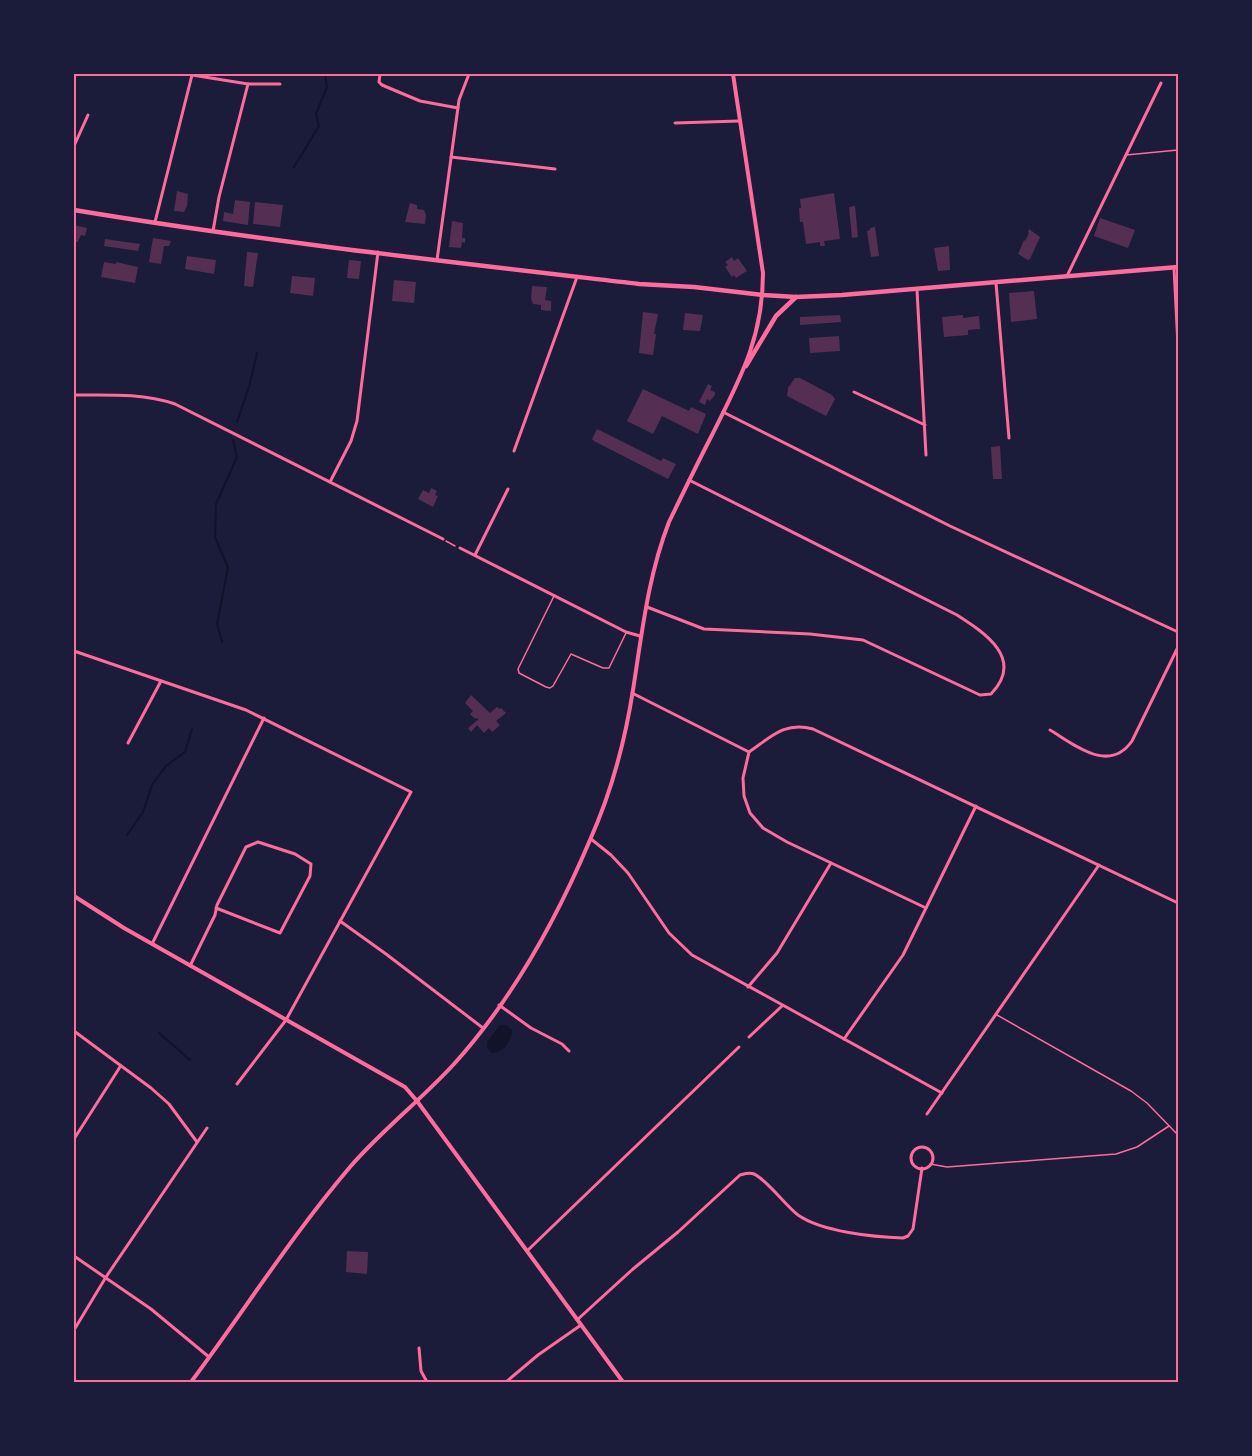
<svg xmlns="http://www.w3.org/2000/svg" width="1252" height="1456" font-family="'IBM Plex Sans',sans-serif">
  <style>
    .water { fill: #12122b }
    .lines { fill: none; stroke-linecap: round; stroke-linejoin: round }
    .stream { stroke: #12122b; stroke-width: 2 }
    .building { fill: #542f53 }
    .path { stroke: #ff6b9d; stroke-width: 1.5 }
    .service { stroke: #ff6b9d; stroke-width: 1.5 }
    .minor { stroke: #ff6b9d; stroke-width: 3 }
    .secondary { stroke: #ff6b9d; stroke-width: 4 }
    .primary { stroke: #ff6b9d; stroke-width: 4.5 }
    .neatline { fill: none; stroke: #ff6b9d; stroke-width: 2 }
  </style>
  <rect width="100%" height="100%" fill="#1b1b3a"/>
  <path class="water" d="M500 1025H506L512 1030C512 1041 503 1053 492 1053L487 1048V1042Z"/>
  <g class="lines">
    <g class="stream">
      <polyline points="294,167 319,126 316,114 327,87 325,74"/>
      <polyline points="237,422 249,387 257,353"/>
      <polyline points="222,642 217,624 228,568 215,537 216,504 237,457 233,440"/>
      <polyline points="127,835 143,812 152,785 166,766 185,752 192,729"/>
      <polyline points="159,1033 190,1060"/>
    </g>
  </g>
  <g class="building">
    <polygon points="177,191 188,194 187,206 184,212 174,211"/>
    <polygon points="834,193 840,239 824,241 825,246 820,246 820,242 806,244 803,222 800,222 799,208 801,208 800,199"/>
    <polygon points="235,200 250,202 248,225 223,221 224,212 233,214"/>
    <polygon points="255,202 283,205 280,227 253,224"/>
    <polygon points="410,203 417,205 417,209 424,210 426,215 425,224 405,222"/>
    <polygon points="855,206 858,237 852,238 849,207"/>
    <polygon points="1100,218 1135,230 1128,248 1094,236"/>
    <polygon points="452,221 463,223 462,238 465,238 465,243 462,242 461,248 449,247"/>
    <polygon points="74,225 87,228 85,236 81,235 78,242 74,242"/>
    <polygon points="875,227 879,256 871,257 867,231 870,230 870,228"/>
    <polygon points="1029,229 1040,237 1030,259 1028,260 1018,254 1024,240 1025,241 1029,233 1028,232"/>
    <polygon points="153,238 171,241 169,246 164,246 161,264 149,262"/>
    <polygon points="105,239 140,244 138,251 104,246"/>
    <polygon points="949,246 950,270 938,271 934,248"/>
    <polygon points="247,252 258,253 253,287 244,286"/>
    <polygon points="187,256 216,260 214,274 185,269"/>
    <polygon points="732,257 734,261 738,258 747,271 736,278 734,275 732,277 725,267 728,265 725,262"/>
    <polygon points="349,260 361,261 359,279 347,278"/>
    <polygon points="104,262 116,264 116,262 138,267 135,283 101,277"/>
    <polygon points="292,276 315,278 313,296 290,293"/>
    <polygon points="394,280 416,282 414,303 392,301"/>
    <polygon points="532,286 547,287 545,300 551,301 551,311 541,310 541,305 533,304 531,298"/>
    <polygon points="1034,291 1037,319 1011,322 1009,293"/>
    <polygon points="643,312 658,314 654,334 656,334 653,355 639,353"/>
    <polygon points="685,313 703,315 700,331 683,330"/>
    <polygon points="840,315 841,322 800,325 800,317"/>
    <polygon points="963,315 963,318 979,316 980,329 968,330 968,335 944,337 942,317"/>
    <polygon points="839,336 840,351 810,353 809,338"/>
    <polygon points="795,378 800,378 832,395 835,399 826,416 787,396 788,388"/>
    <polygon points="708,384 712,386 710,390 715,392 715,395 710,401 707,399 705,405 699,402"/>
    <polygon points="643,389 689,411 691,407 706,414 698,434 662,416 653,434 627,421"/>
    <polygon points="597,429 661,461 663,458 676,464 668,479 594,441 592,439"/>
    <polygon points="1000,446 1002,479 993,479 991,447"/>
    <polygon points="431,488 437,491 435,495 438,496 433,507 418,499 423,490 429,493"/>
    <polygon points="471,695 490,713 497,707 500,709 501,708 506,713 496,721 500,725 492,732 489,728 484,733 477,725 471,732 468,728 479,719 474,718 470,714 473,711 465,703"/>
    <polygon points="347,1251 368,1252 367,1274 346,1272"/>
  </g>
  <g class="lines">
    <polyline class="path" points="446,541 455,546"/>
    <g class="service">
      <polyline points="1126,155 1178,150"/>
      <polyline points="554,596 518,669 519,673 546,687 550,688 553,686 571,654 603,668 609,668 626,633"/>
      <polyline points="997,1015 1131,1091 1147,1103 1178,1135"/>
      <polyline points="930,1164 947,1167 1116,1154 1137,1147 1169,1126"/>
    </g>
    <g class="minor">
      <polyline points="380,74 379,82 382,85 420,101 458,108"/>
      <polyline points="675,123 739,121"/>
      <polyline points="74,146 88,115"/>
      <polyline points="451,157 555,169"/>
      <polyline points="155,222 192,75 248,84 280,84"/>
      <polyline points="213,231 219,197 248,84"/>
      <polyline points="437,260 459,100 469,74"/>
      <polyline points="1174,268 1178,346"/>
      <polyline points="1067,276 1161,83"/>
      <polyline points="996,283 1009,438"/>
      <polyline points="917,290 926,455"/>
      <polyline points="854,392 925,425"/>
      <path d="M74 395C108 395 142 393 175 404L443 539"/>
      <polyline points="723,412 950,526 1178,632"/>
      <polyline points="514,451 577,277"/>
      <polyline points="330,482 351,441 357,421 378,252"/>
      <polyline points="460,548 626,632 640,636"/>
      <polyline points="475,555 508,489"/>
      <path d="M647 607 704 629 810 634 863 640 980 695 991 694C1025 659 985 633 957 615L689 480"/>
      <polyline points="74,651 246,710 411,792 286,1020 237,1084"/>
      <polyline points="632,693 749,752"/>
      <path d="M1050 730C1075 745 1109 774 1132 741L1178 647"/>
      <polyline points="128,743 161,681"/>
      <path d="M749 752C771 737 785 721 813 729L1178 903"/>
      <polyline points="749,752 743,778 744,796 750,813 763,828 787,842 926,908"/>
      <polyline points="591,839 611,855 628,873 669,933 692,955 942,1093"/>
      <polyline points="340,921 386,954 483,1028"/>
      <polyline points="152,944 264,718"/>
      <polyline points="190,966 215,915 217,905 246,847 258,842 295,854 311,864 310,876 280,933 216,908"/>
      <polyline points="748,987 777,953 831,863"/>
      <polyline points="499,1005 531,1028 562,1044 569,1051"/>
      <polyline points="74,1031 151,1088 169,1104 197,1142"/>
      <polyline points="749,1037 782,1006"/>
      <polyline points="844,1039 903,955 976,806"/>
      <polyline points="927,1114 1099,865"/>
      <polyline points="74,1139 120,1067"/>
      <circle cx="922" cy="1158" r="11"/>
      <polyline points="527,1251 739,1047"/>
      <polyline points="74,1256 151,1309 209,1357"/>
      <path d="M577 1320 633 1269 678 1232 740 1175C744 1174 749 1172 754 1174 766 1179 786 1206 798 1215 822 1232 874 1237 903 1238L908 1236 913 1229 922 1168"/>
      <polyline points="74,1330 106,1277 207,1128"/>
      <polyline points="419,1348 421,1371 427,1382"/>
      <polyline points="506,1382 538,1355 581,1325"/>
    </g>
    <g class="secondary">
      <polyline points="74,896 124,928 405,1087 417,1101 623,1382"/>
      <path d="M191 1382C244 1311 292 1235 350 1167 382 1130 421 1100 454 1064 511 1001 557 918 590 840 611 793 625 741 633 690 642 633 648 576 669 522 683 493 697 464 712 435 740 379 763 338 763 273L733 74"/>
    </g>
    <g class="primary">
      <path d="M74 210C261 241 450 262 639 284L694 287 763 295 796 297 842 295 1178 267"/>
      <polyline points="746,366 776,316 796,297"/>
    </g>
  </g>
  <rect width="1252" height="1456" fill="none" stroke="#1b1b3a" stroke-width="150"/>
  <rect x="75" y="75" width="1102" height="1306" class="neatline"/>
</svg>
